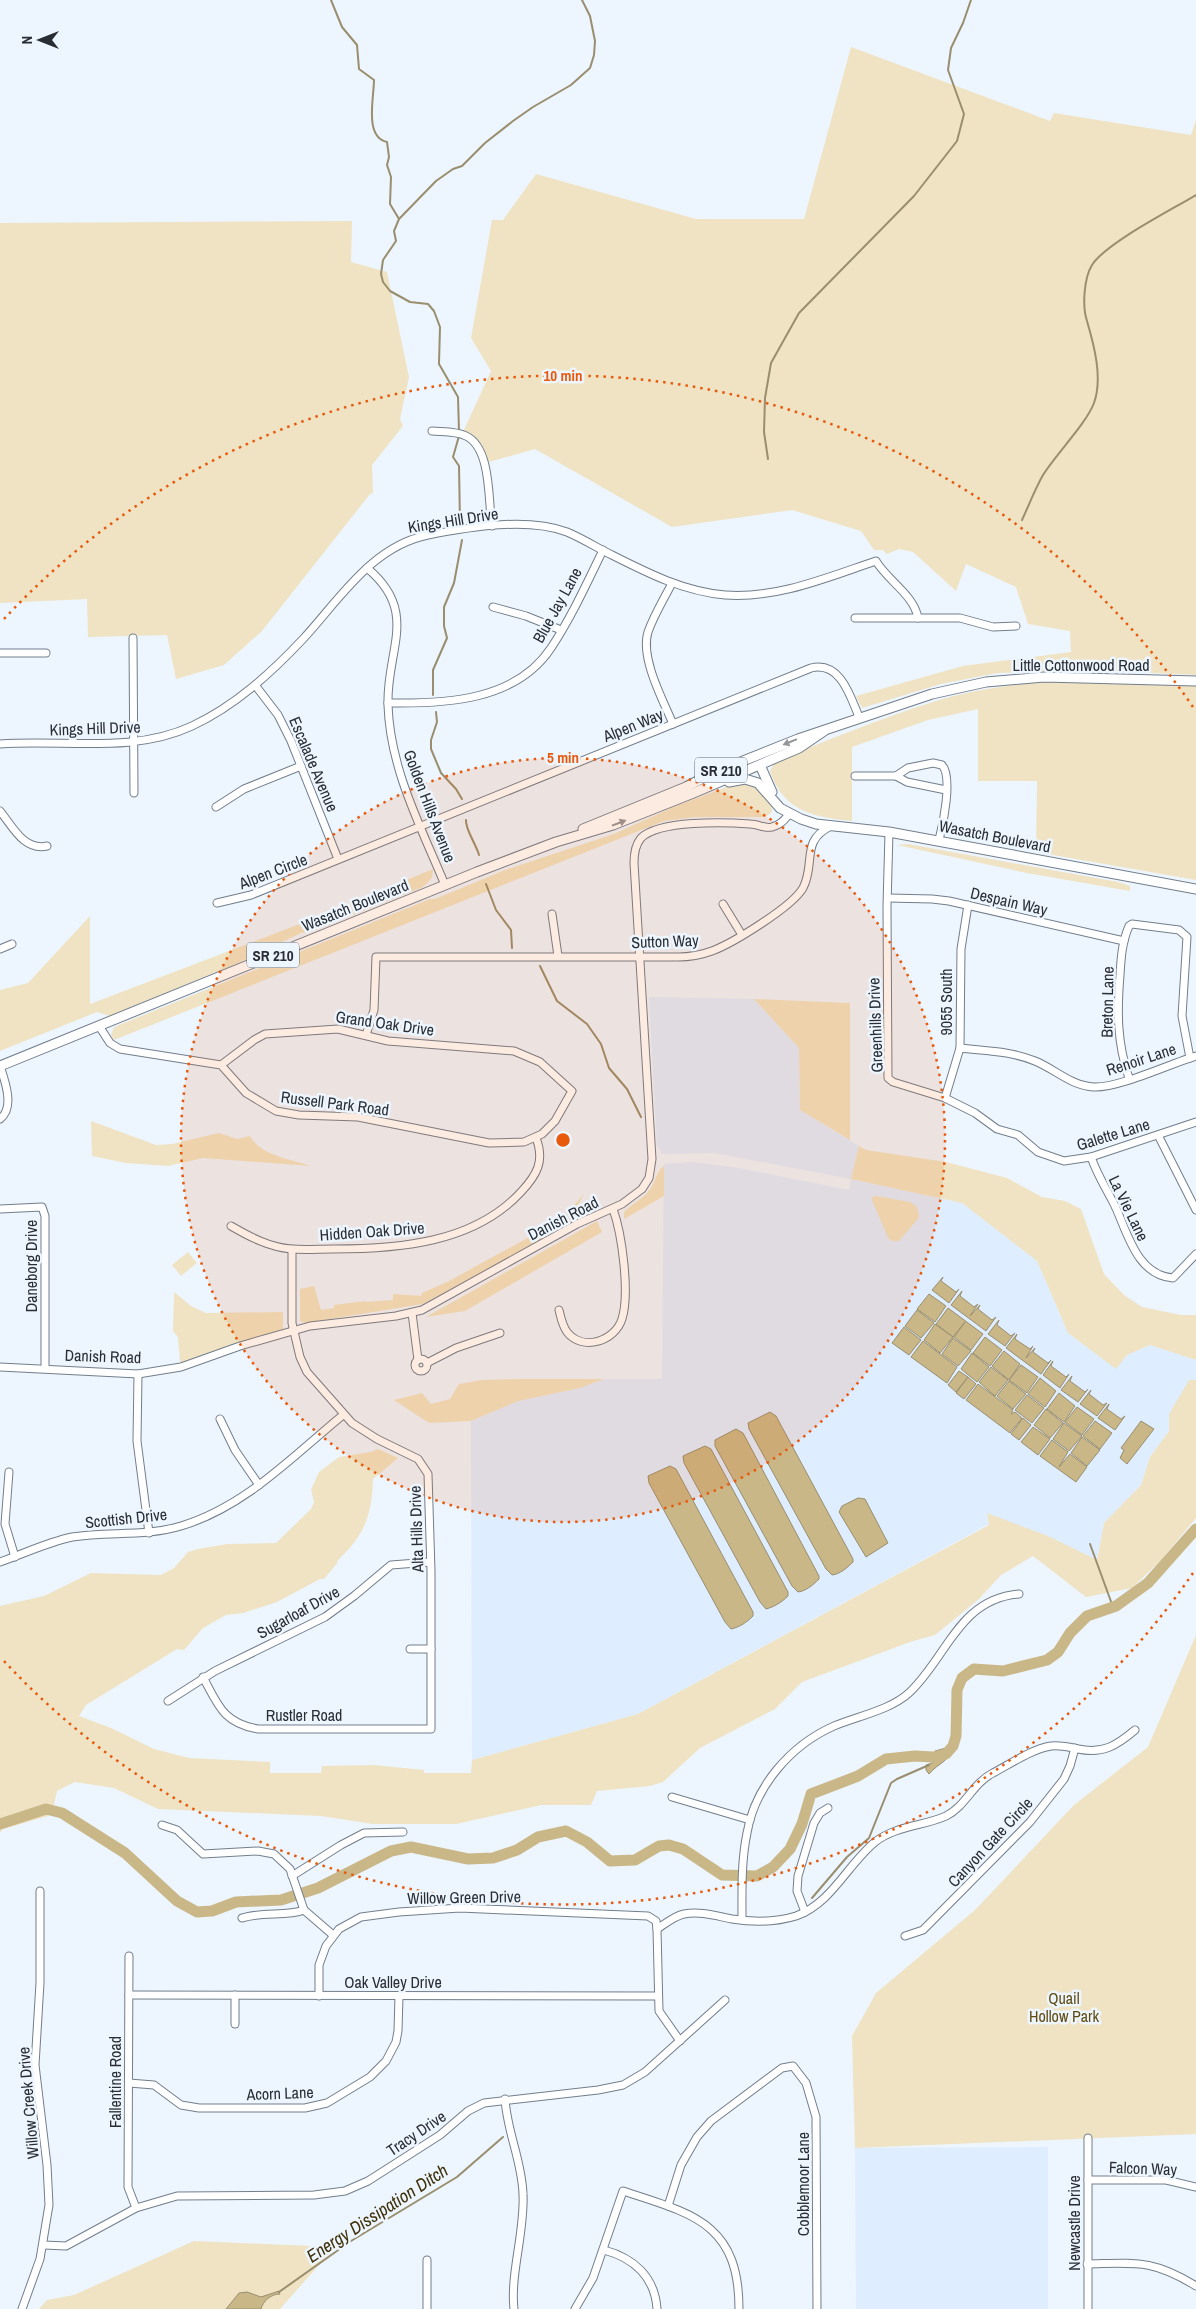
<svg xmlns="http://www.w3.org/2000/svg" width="1196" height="2309" font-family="'Archivo Narrow',sans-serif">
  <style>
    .built { fill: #deedff }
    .green { fill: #efe3c3 }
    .water { fill: #c9b787; stroke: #998e6e }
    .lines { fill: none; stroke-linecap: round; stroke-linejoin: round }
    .stream { stroke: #998e6e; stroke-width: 2 }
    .river { stroke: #c9b787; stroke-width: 11 }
    .minor-casing { stroke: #727e8c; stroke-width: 9 }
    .major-casing { stroke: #727e8c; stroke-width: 11 }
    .minor { stroke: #fff; stroke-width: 7 }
    .major { stroke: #fff; stroke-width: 9 }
    .oneway { fill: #94969a }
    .ring { fill: none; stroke: #e8590c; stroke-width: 2.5; stroke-dasharray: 2.5 5 }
    .labels { text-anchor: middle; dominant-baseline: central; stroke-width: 5; stroke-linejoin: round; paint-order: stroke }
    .shield { fill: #edf5fe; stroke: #646a71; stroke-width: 1 }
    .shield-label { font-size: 15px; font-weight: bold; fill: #292e34 }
    .street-label { font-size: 16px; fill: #292e34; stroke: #edf5fe }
    .park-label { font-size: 16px; fill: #604c12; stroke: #edf5fe }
    .water-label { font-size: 18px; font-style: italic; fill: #3f3109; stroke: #edf5fe }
    .centre { fill: #e8590c; stroke: #edf5fe; stroke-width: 2.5 }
    .ring-label { font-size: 15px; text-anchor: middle; font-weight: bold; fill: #e8590c; stroke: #edf5fe; stroke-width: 5; stroke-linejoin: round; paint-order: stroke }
  </style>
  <rect width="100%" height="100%" fill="#edf5fe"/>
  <g class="built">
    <polygon points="649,997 754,999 799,1048 800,1110 859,1146 851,1179 962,1203 1037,1261 1068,1333 1116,1368 1127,1355 1150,1345 1196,1360 1196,1380 1189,1380 1169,1431 1150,1457 1141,1485 1104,1523 1097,1560 987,1514 989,1524 638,1714 472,1760 471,1421 518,1401 580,1388 604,1379 662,1379 664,1164 693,1162 739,1168 849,1190 851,1179 714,1153 662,1154 657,1145"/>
    <polygon points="1048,2147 1048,2309 856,2309 855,2148"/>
  </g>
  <g class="green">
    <polygon points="851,47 1050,121 1054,113 1191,135 1196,120 1196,675 1086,670 997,673 941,684 862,708 856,696 963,666 1071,652 1070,631 1028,624 1016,587 966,564 956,591 913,552 899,549 887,554 883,550 874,550 861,531 792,510 672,527 535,449 489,462 479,443 463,432 491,371 471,338 492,220 503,220 536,174 696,219 804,219"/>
    <polygon points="352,221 351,262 387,272 409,377 400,419 403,426 372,465 373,493 370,494 262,631 224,665 176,679 167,635 88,637 87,599 0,603 0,223"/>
    <path d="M1039 682H1112L1196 686V880L1036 852 1037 781H978V709L928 720 852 747V821C815 817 783 812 770 771L775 762C827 740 879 719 933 702 967 691 1003 686 1039 682Z"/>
    <path d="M737 783C742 783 749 782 753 785 761 789 773 804 772 812L766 817H695L664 821 114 1040 111 1035 114 1027 430 899H435L505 870 614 834 676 806Z"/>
    <polygon points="908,844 1118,882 1130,886 1130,891 1027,873 897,845"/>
    <polygon points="433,869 432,878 423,887 311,932 301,933 238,963 110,1016 97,1012 0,1051 0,990 28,983 90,916 90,1004 318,917"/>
    <polygon points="754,999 850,1003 850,1140 800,1110 799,1048"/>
    <path d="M91 1121 156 1145 172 1144 219 1133 237 1139 250 1136C261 1156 291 1159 311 1166L203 1158 168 1166 126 1163 92 1156Z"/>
    <polygon points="859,1146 866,1150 946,1162 1007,1178 1042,1197 1065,1201 1081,1209 1104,1274 1124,1295 1142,1307 1181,1315 1196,1315 1196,1360 1150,1345 1127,1355 1116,1369 1068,1333 1037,1261 962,1203 851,1179"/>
    <path d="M664 1166V1196L624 1219V1212C632 1203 643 1200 650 1189 656 1182 656 1171 664 1166Z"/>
    <polygon points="584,1194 571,1218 573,1222 423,1304 305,1323 300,1321 300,1289 314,1286 321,1310 334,1308 334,1305 365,1301 366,1302 393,1300 393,1294 421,1296 422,1293 449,1281 562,1219"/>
    <polygon points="877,1196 910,1202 917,1207 919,1216 917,1220 899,1241 892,1241 888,1238 872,1200 872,1197"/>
    <polygon points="597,1221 602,1232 465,1311 426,1317"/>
    <polygon points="188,1252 197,1263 181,1276 172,1265"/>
    <polygon points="174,1292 191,1306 206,1313 283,1312 283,1329 180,1363 178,1337 173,1331"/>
    <polygon points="516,1379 604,1379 580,1388 518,1401 471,1421 429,1423 394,1400 422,1393 431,1404 450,1399 459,1384 482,1380"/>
    <path d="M1189 1380H1196V1518L1161 1560 1132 1588 1086 1597 1033 1556 1001 1575 979 1599 935 1635 910 1642 802 1682 775 1709 700 1748 663 1782 650 1786 597 1791 591 1805H541L456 1824H373L321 1816 158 1809 114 1788 75 1782 57 1791 54 1805 48 1816 3 1829 0 1833V1606L44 1596 91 1573 161 1575 174 1568 188 1552 198 1549 227 1544 276 1543 311 1509 314 1502 311 1490 319 1472 339 1457 371 1452 378 1449 398 1458 373 1479C372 1516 364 1536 337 1561L338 1562 324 1579H320L277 1602 243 1613 226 1615 203 1628 184 1650 177 1649 86 1705 79 1716 111 1728 154 1749 189 1758 270 1762V1773H321L322 1766 374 1765 424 1770V1773H471L472 1760 638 1714 989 1525 987 1513 1048 1536 1097 1560 1104 1523 1141 1485 1150 1457 1169 1431V1414Z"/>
    <polygon points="1196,1635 1196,2134 855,2148 852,2036 876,1993 975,1910 1074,1805 1148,1747"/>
    <polygon points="194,2241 335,2247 280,2309 39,2309 47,2300 74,2295"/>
  </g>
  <g class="water">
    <polygon points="943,1277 941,1281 956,1292 959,1289 949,1303 932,1290"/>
    <polygon points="962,1291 960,1296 974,1307 978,1304 970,1316 980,1305 978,1309 992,1320 996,1317 986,1331 951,1305"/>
    <polygon points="929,1294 946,1306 935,1322 917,1309"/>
    <polygon points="948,1308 983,1334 971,1350 954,1337 965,1322 953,1337 936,1324"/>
    <polygon points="917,1310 934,1323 921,1338 905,1326"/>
    <polygon points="999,1320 997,1325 1011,1336 1015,1333 1005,1346 988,1334"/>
    <polygon points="935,1324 953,1337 940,1353 924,1340"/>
    <polygon points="904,1327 921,1340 909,1355 892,1343"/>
    <polygon points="1017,1334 1015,1339 1030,1349 1033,1346 1026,1358 1035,1348 1033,1352 1048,1363 1051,1360 1041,1374 1006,1348"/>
    <polygon points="985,1337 1002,1350 990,1366 973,1353"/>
    <polygon points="953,1338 971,1351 958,1366 942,1354"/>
    <polygon points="923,1341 957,1367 947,1383 911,1357"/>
    <polygon points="1004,1351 1020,1364 1009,1380 992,1366"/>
    <polygon points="972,1353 989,1367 977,1382 961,1369"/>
    <polygon points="1053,1361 1051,1366 1066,1377 1069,1374 1060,1388 1043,1375"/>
    <polygon points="1021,1365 1038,1377 1027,1393 1009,1380"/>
    <polygon points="991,1367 1008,1380 995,1396 979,1382"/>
    <polygon points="959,1371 968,1377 956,1392 948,1385"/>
    <polygon points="1072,1376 1070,1381 1085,1392 1088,1389 1078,1402 1061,1390"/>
    <polygon points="968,1377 976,1384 964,1399 956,1393"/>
    <polygon points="1040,1378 1056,1391 1045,1407 1028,1394"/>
    <polygon points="1009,1381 1026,1394 1013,1409 997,1396"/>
    <polygon points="978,1384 1013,1410 1011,1414 1015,1412 1022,1418 1010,1433 966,1400"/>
    <polygon points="1091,1390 1089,1394 1103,1405 1107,1403 1097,1416 1080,1404"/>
    <polygon points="1059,1393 1075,1406 1064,1422 1047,1409"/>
    <polygon points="1027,1395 1044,1408 1032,1423 1015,1410"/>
    <polygon points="1109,1404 1107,1409 1121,1419 1125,1416 1115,1430 1098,1418"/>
    <polygon points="1077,1407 1094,1419 1082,1435 1065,1422"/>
    <polygon points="1046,1409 1063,1423 1050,1438 1034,1425"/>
    <path d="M770 1412 776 1416 853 1559V1562C847 1568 840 1574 832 1575L826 1569 749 1429 748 1423Z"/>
    <polygon points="1023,1418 1031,1425 1019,1440 1011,1434"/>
    <polygon points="1095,1421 1112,1433 1100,1449 1083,1436"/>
    <polygon points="1141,1421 1154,1429 1127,1464 1120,1458 1124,1450 1121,1448"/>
    <polygon points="1064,1423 1082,1436 1069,1451 1053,1439"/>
    <polygon points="1033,1427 1050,1439 1038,1455 1021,1442"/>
    <path d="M736 1429 743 1433 819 1576V1579C813 1585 806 1591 798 1592L792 1586 715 1446V1440Z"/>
    <polygon points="1082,1437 1100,1450 1087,1466 1071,1453"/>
    <polygon points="1052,1440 1068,1452 1059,1467 1070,1454 1087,1467 1076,1482 1040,1456"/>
    <path d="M705 1446 711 1449 788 1592V1596C782 1602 774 1607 766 1609L760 1602 684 1463 683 1456Z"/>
    <path d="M670 1466 676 1469 753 1612V1616C747 1622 740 1627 731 1629L725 1622 649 1483 648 1476Z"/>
    <polygon points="858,1498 865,1499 888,1543 866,1557 839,1512 842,1506"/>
    <path d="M953 1746C951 1761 938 1763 929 1774L926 1770V1765L932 1763 935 1751Z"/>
    <path d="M279 2291 280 2294C271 2294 263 2301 261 2309H226L239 2293 247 2292 261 2297Z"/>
  </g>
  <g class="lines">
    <g class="stream">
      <path d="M331 0 342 27 357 45 359 69 374 80C374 98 364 137 387 142L389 157 387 165 391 177 390 204 399 219 394 231 396 241 383 260 381 274 383 282 390 291 410 302 428 304 434 311 440 327 439 364 458 397 459 432"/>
      <polyline points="399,219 436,181 453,169 462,166 485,143 513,121 533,107 571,85 590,68 594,55 595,41 590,16 582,0"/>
      <polyline points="459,436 453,457 459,466 460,522"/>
      <polyline points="768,459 764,432 765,398 771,363 799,313 914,196 957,141 964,114 948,70 951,48 963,23 971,0"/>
      <path d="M1022 520C1029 505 1035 489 1043 475 1056 454 1086 424 1094 403 1103 378 1094 345 1087 321 1082 306 1084 278 1092 265 1106 243 1171 210 1196 195"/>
      <polyline points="433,695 433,670 447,638 444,626 444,607 454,583 462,540"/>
      <polyline points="436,712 437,722 431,740 431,749 441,773 456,789 462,799"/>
      <path d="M466 820C465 829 476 844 479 855"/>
      <polyline points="486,884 496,910 511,930 512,948"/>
      <polyline points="540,966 557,1001 587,1024 601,1044 609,1068 627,1089 641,1117"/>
      <polyline points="1090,1544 1113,1607"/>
      <polyline points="812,1898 847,1857 869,1838 891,1783 897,1779 929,1765"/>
      <polyline points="279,2292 351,2241 457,2177 503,2137"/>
    </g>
    <polyline class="river" points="0,1824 46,1809 62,1813 125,1853 177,1901 197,1912 212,1911 236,1902 281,1900 318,1888 391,1851 411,1847 468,1859 493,1858 517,1850 538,1837 566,1831 587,1842 610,1861 635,1860 659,1846 669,1845 683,1849 722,1875 757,1876 773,1867 790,1849 802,1824 811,1794 858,1776 886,1759 915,1756 933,1757 946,1754 953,1746 956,1736 957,1690 962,1678 974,1669 1003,1671 1047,1660 1058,1652 1070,1633 1087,1616 1116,1606 1148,1583 1196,1529"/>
    <defs>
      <g id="minor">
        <path d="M432 431C443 432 456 431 466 436 492 448 488 503 492 526"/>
        <path d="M367 568C420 612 386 650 388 705 390 769 421 827 445 885"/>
        <path d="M672 583C664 599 654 615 648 632 640 658 663 700 673 724"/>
        <polyline points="493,607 526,616 561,630"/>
        <polyline points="855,618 960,618 993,627 1016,626"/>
        <polyline points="133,638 134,793"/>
        <polyline points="0,653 46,653"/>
        <polyline points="255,685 278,715 291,741 338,859"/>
        <path d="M388 703C445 704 516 701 551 648 571 618 587 583 603 550"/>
        <path d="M0 744C64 739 132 754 192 726 235 706 271 673 303 639 339 600 372 546 428 535 470 527 527 517 567 532 579 537 591 544 602 550 642 570 680 591 725 595 777 599 828 577 876 561 888 581 914 595 918 618"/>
        <path d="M855 776H896L908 768 933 763 942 765C953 777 943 825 939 840"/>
        <polyline points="896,776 907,782 946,790"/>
        <polyline points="216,807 244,789 301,766"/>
        <path d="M0 811C13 827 24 851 47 846"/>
        <polyline points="889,832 887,906 888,1078 893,1082 945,1098 975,1113 997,1129 1018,1135 1038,1152 1064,1161 1091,1157 1196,1122"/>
        <polyline points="888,898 932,899 949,901 1124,941"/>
        <path d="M217 903 251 895 811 668C840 661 850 695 859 717"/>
        <polyline points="723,904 742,935"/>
        <polyline points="552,914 558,956"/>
        <polyline points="0,949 12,944"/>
        <polyline points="99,1026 110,1043 120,1049 221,1065 246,1093 276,1111 299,1115 358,1117 489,1143 524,1142 542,1134 555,1121 572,1091 540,1062 514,1051 388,1041 338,1029 265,1034 254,1040 221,1065"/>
        <path d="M366 1035 374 1010 376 957H678C690 957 701 955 712 951 733 943 792 907 803 888 816 863 800 841 831 826"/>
        <path d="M960 1048C985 1051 1011 1051 1035 1061 1055 1069 1071 1086 1094 1087 1119 1088 1169 1064 1196 1056"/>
        <path d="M1129 1078C1117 1043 1117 1012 1120 975 1121 958 1122 942 1129 926L1132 924 1179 930 1187 937 1182 1016 1190 1058"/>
        <polyline points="945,1098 960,1048 961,949 968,905"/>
        <path d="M0 1119C15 1108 5 1081 0 1066"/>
        <polyline points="1158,1135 1196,1210"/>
        <path d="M1091 1157C1097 1174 1105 1187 1113 1202 1127 1229 1135 1275 1173 1278L1196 1254"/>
        <polyline points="0,1209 42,1207 45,1216 45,1368"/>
        <path d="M231 1226C250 1237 269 1247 291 1249 305 1250 319 1249 333 1249 399 1249 474 1243 521 1192 537 1175 545 1161 536 1138"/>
        <path d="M559 1310C561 1318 562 1325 567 1332 583 1352 615 1341 622 1319 630 1293 622 1234 613 1209"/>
        <polyline points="412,1313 418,1360"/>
        <circle cx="421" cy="1365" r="6"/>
        <polyline points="427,1363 456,1348 500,1333"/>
        <path d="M0 1367 138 1374 181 1367 240 1346 310 1326 396 1316 422 1310 577 1224 622 1204 642 1189 649 1178 652 1159 634 863C634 854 635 845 641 838 659 820 725 822 750 824 758 824 765 829 772 827 781 825 785 819 790 813"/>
        <polyline points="138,1374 137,1441 149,1533"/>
        <polyline points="220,1419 235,1450 259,1485"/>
        <polyline points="9,1472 5,1524 15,1557"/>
        <path d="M0 1562C23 1554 48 1542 72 1537 109 1531 145 1537 181 1526 245 1507 293 1456 343 1415"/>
        <polyline points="410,1649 431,1649"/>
        <path d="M203 1677C218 1705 223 1723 258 1729H431V1571L428 1474 418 1459 377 1439 352 1423 307 1372 300 1357 292 1323V1249"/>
        <polyline points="168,1701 215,1671 325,1617 354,1596 391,1565 430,1562"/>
        <polyline points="672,1797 750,1820"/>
        <polyline points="162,1825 177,1830 203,1854 258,1851 274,1854 290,1869 304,1910 333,1935"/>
        <polyline points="292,1876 341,1845 364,1833 403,1832"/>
        <polyline points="805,1912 797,1891 798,1876 814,1823 820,1813 828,1808"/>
        <path d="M242 1918C263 1911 286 1917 304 1910"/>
        <path d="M742 1920C742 1891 741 1862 747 1833 755 1786 791 1745 834 1726 858 1716 891 1710 910 1692 947 1657 959 1599 1019 1594"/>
        <path d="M657 1929C665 1924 674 1916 684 1914 701 1911 716 1916 732 1919 752 1922 777 1922 796 1916 832 1903 847 1865 875 1842 895 1826 924 1826 946 1816 966 1806 973 1783 993 1773 1010 1764 1032 1749 1051 1746 1060 1745 1069 1747 1078 1749 1103 1754 1116 1746 1135 1730"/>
        <polyline points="905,1936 923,1930 1030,1822 1064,1779 1070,1766 1075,1748"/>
        <polyline points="129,1956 128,2187 136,2208"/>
        <polyline points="129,1995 657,1996"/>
        <polyline points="235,1995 235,2024"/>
        <polyline points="319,1996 319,1965 326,1946 339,1929 361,1917 399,1912 460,1908 648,1916 656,1921 657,1929 659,2011 680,2041"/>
        <polyline points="129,2083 154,2085 181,2105 199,2108 305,2108 327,2103 370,2077 386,2061 396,2042 398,2031 399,1996"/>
        <path d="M505 2099C507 2132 522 2161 523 2194 525 2231 510 2274 514 2309"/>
        <polyline points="1088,2138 1088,2309"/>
        <polyline points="1088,2180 1166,2180 1196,2187"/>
        <polyline points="668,2206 681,2165 697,2137 711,2121 782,2068 793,2066 806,2083 816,2117 817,2309"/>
        <polyline points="44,2245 66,2246 136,2208 177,2196 314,2195 345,2191 368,2181 440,2135 468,2111 484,2103 598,2090 623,2085 645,2072 725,2000"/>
        <path d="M604 2250C634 2258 655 2277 657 2309"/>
        <path d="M1087 2264C1136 2263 1152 2259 1196 2286"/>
        <polyline points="22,2309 40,2259 49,2205 47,2165 35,2065 40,1983 40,1891"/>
        <polyline points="427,2309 427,2260"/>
        <path d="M575 2309 593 2278 623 2191C693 2214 739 2223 739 2309"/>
      </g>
      <g id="major">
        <polyline points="760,765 772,792"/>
        <polyline points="729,782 745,779 758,783 780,808 801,819 816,824 889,832 1196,889"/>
        <polyline points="583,829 686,787 713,773 798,739 932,694 986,682 1044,677 1196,681"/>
        <polyline points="0,1066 477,872 556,842 613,825 691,794 799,748 824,731"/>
      </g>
    </defs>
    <use href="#minor" class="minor-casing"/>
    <use href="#major" class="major-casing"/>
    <use href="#minor" class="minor"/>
    <use href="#major" class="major"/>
  </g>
  <defs><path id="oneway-solid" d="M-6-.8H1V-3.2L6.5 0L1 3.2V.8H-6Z" transform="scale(1.25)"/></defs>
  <g class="oneway">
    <use href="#oneway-solid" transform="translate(790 742) rotate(158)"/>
    <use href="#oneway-solid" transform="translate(619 823) rotate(-21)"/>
  </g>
  <circle cx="563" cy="1140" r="382" fill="#e8590c" fill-opacity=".12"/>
  <g class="ring">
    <circle cx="563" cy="1140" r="382"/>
    <path d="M1193 1573A764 764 0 0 1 4 1661M4 619A764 764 0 0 1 1193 707"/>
  </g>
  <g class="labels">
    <g class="shield">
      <rect x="695" y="757.5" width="52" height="25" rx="4"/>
      <rect x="247" y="942.5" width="52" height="25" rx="4"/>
    </g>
    <g class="shield-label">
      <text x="721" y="770">SR 210</text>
      <text x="273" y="955">SR 210</text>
    </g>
    <g class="street-label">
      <text transform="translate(453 520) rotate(-9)">Kings Hill Drive</text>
      <text transform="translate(557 605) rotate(-61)">Blue Jay Lane</text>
      <text x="1081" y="665">Little Cottonwood Road</text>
      <text transform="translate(633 725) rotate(-22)">Alpen Way</text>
      <text transform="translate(95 728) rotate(-2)">Kings Hill Drive</text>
      <text transform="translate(314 764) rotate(67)">Escalade Avenue</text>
      <text transform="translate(430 806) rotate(69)">Golden Hills Avenue</text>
      <text transform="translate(995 836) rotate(11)">Wasatch Boulevard</text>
      <text transform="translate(273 871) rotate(-21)">Alpen Circle</text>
      <text transform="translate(1009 901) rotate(13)">Despain Way</text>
      <text transform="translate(355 905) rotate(-22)">Wasatch Boulevard</text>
      <text transform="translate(665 941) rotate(-2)">Sutton Way</text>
      <text transform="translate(946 1002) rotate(-90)">9055 South</text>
      <text transform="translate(1107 1002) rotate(-89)">Breton Lane</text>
      <text transform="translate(385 1023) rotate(8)">Grand Oak Drive</text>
      <text transform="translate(875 1025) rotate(-92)">Greenhills Drive</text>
      <text transform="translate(1141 1059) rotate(-18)">Renoir Lane</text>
      <text transform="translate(335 1103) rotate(7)">Russell Park Road</text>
      <text transform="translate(1113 1134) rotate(-17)">Galette Lane</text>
      <text transform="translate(1129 1208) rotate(64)">La Vie Lane</text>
      <text transform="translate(563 1218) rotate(-27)">Danish Road</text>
      <text transform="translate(372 1231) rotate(-4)">Hidden Oak Drive</text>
      <text transform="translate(31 1266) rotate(-90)">Daneborg Drive</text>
      <text transform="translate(103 1356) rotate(2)">Danish Road</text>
      <text transform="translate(126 1518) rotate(-6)">Scottish Drive</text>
      <text transform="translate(416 1529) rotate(-92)">Alta Hills Drive</text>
      <text transform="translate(298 1612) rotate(-29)">Sugarloaf Drive</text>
      <text x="304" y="1715">Rustler Road</text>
      <text transform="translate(990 1842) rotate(-47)">Canyon Gate Circle</text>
      <text transform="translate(464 1897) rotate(-1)">Willow Green Drive</text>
      <text x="393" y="1982">Oak Valley Drive</text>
      <text transform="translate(115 2082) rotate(-90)">Fallentine Road</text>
      <text transform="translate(280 2093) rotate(-2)">Acorn Lane</text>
      <text transform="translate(28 2103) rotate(-95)">Willow Creek Drive</text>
      <text transform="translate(416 2133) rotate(-34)">Tracy Drive</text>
      <text transform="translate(1143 2168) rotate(2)">Falcon Way</text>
      <text transform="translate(803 2184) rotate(-90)">Cobblemoor Lane</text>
      <text transform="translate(1074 2223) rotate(-90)">Newcastle Drive</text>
    </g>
    <g class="park-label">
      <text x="1064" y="1998">Quail<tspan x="1064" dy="18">Hollow Park</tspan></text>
    </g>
    <g class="water-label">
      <text transform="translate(377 2213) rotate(-33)">Energy Dissipation Ditch</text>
    </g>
  </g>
  <circle cx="563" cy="1140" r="8" class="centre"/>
  <g class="ring-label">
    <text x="563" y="381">10 min</text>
    <text x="563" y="763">5 min</text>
  </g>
  <g transform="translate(40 40) rotate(270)" stroke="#edf5fe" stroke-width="4" paint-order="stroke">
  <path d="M0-4L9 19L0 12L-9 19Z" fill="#292e34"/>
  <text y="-8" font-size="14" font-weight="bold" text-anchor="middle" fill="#292e34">N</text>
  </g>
</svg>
